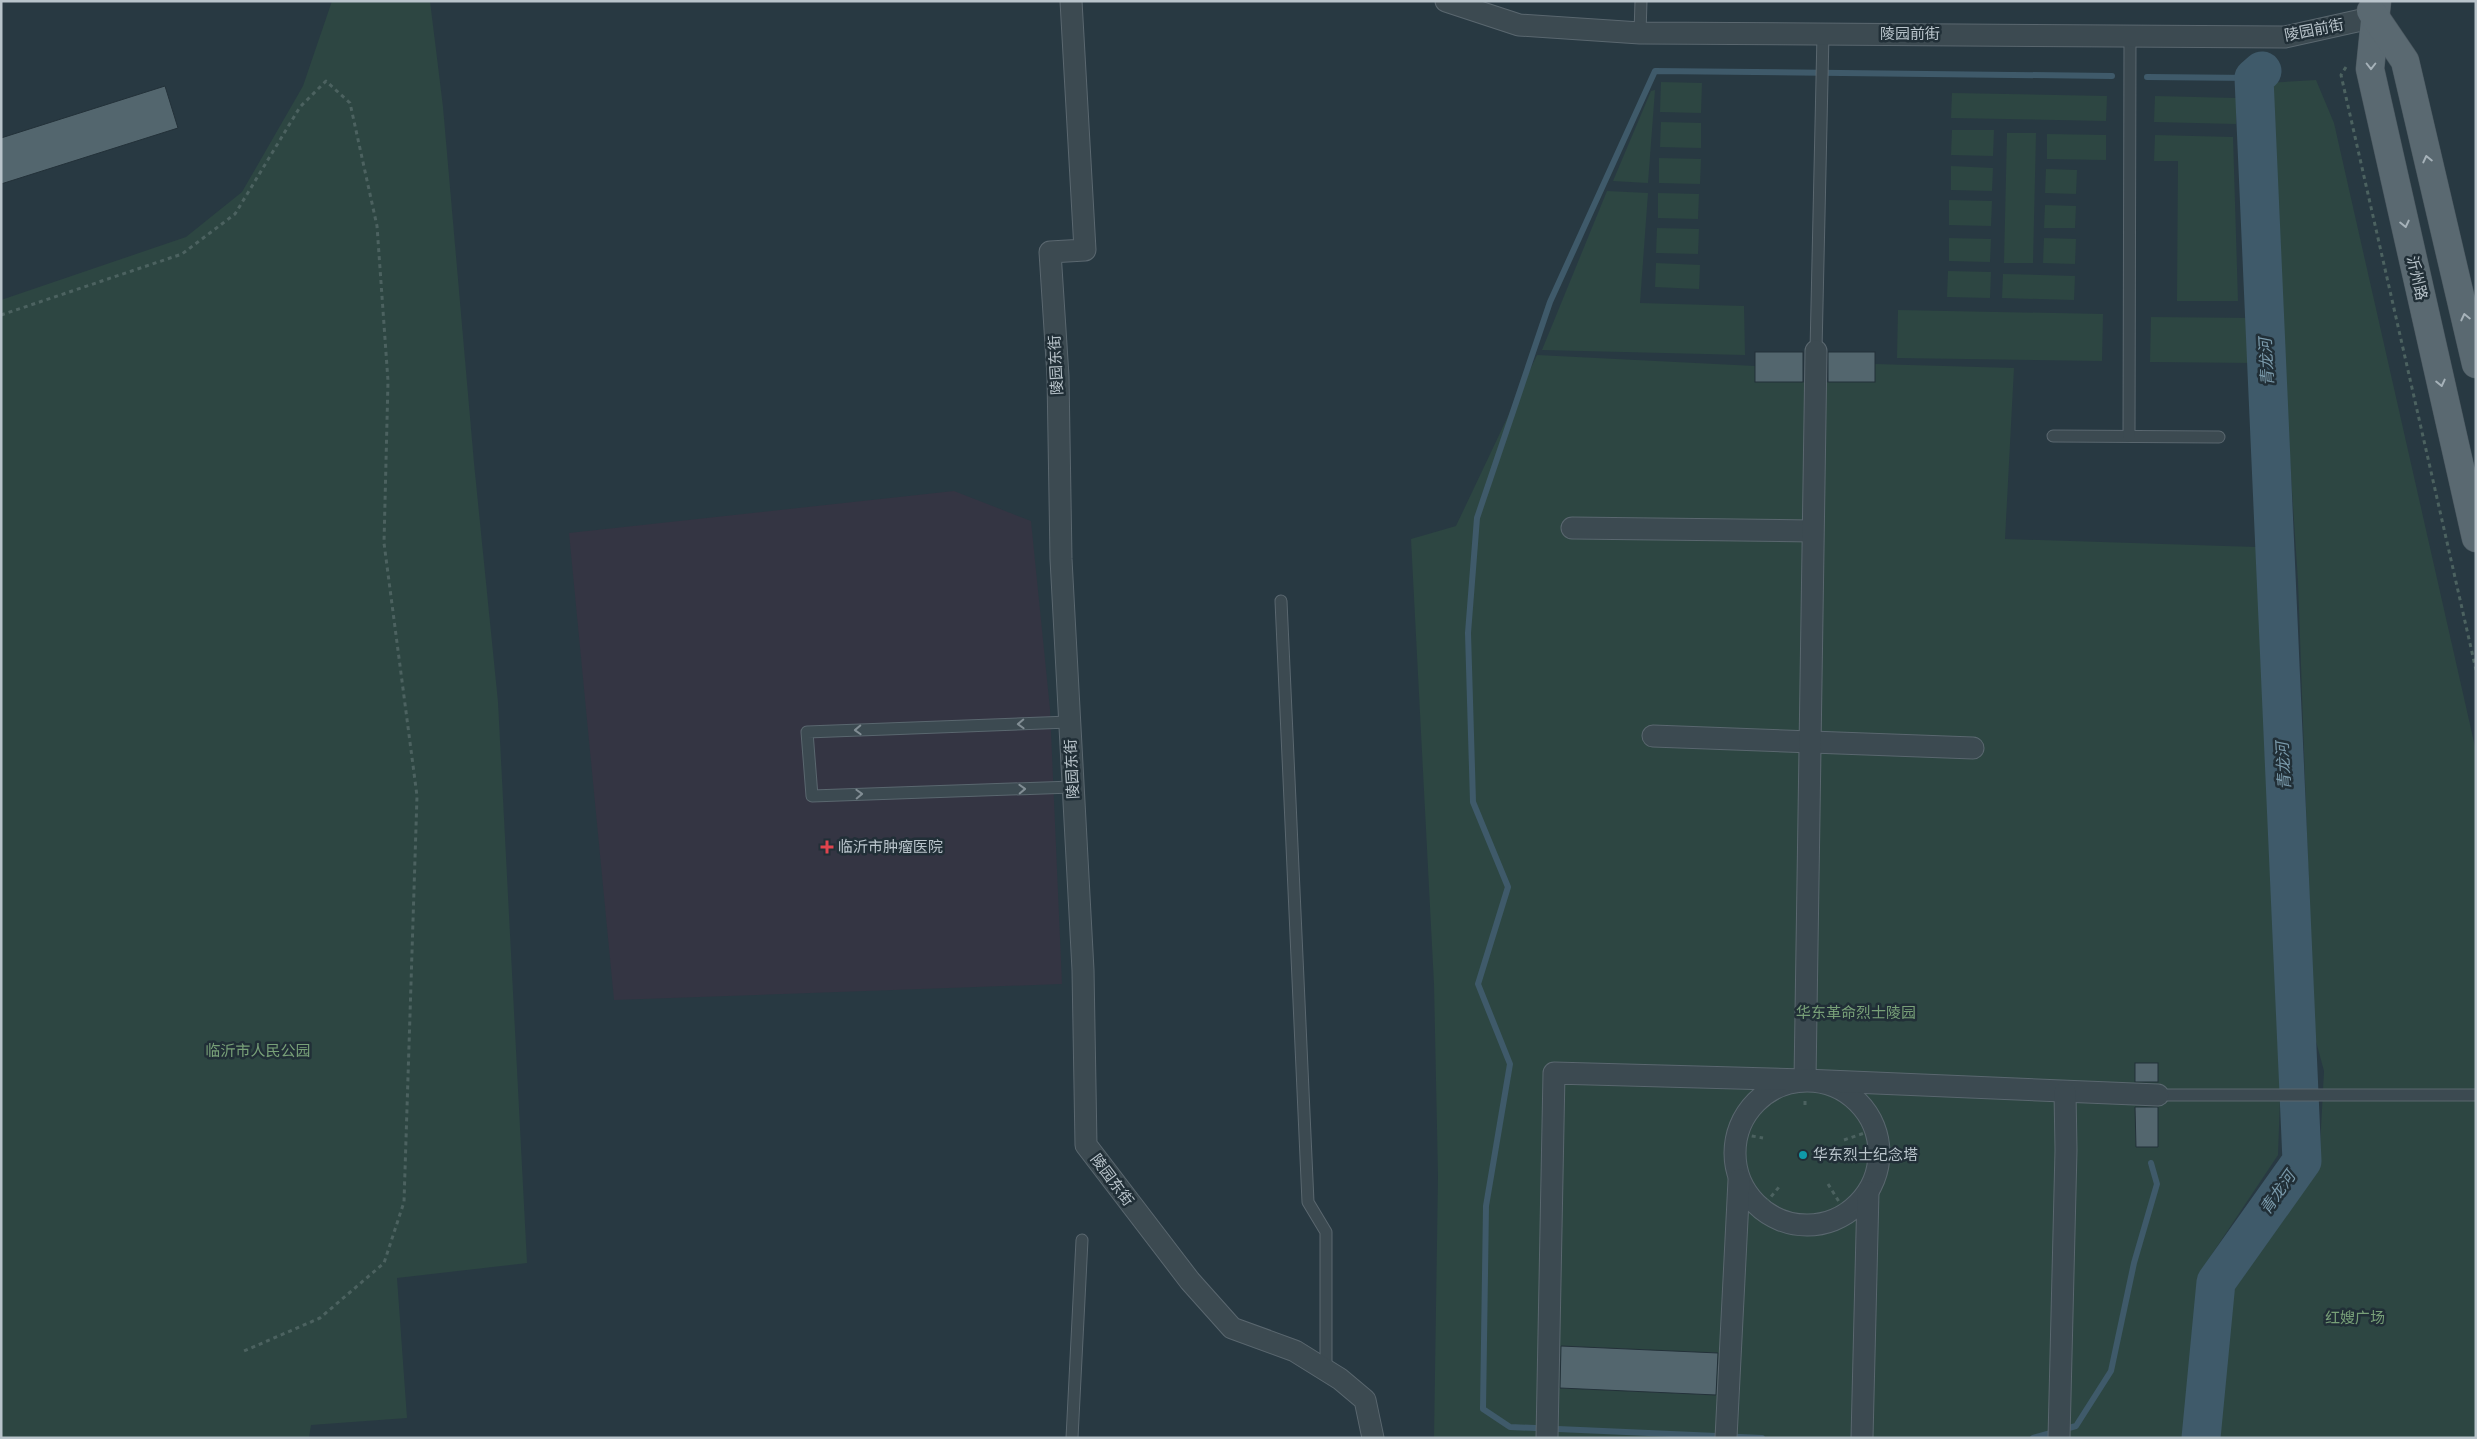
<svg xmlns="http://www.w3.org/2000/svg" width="2477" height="1439" font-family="Signika,'Noto Sans SC',sans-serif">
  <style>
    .medical { fill: #343543 }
    .green { fill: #2d4642 }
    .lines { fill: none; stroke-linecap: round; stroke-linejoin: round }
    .stream { stroke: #3f5a6a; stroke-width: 6 }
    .river { stroke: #3f5a6a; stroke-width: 39 }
    .building { fill: #53666e; stroke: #233139 }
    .lane-casing { stroke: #5a676f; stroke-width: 13 }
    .street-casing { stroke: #5a676f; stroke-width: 23 }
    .primary-casing { stroke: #49565e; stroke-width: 29 }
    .path { stroke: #4c6260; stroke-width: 3; stroke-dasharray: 4 4; stroke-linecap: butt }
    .lane { stroke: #3c4a51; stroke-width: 11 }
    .street { stroke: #3c4a51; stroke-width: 21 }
    .primary { stroke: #5a6971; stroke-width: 28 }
    .oneway { stroke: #a6b2b9 }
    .oneway2 { stroke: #818d94 }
    .health-dot { fill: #e0444e; stroke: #212f37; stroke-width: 2 }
    .culture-dot { fill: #0f9aa8; stroke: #212f37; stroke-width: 2 }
    .labels { text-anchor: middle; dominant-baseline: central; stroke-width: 5; stroke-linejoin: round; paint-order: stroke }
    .street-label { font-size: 15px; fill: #b9c4cb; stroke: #212f37 }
    .poi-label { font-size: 15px; fill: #b9c4cb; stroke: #212f37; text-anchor: start }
    .park-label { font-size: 15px; fill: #78a078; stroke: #212f37 }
    .water-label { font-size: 16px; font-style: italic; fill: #7b9bac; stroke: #212f37 }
  </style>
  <rect width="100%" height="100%" fill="#283942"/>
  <polygon class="medical" points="954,491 1031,521 1050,709 1062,984 614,1000 569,533"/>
  <g class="green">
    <polygon points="332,1 430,1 443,107 474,463 498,702 527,1263 397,1278 407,1418 311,1425 309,1438 1,1438 1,300 186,237 242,192 303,86"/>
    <polygon points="2316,80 2334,123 2476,751 2476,1438 2219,1438 2228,1286 2319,1167 2324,1071 2314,1034 2298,581 2265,83"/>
    <polygon points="1661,82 1702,83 1701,113 1660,112"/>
    <polygon points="1655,90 1648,183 1613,181 1651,91"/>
    <polygon points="1952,93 2107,96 2106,121 1951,118"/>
    <polygon points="2155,96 2236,98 2236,124 2154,122"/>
    <polygon points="1661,122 1701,123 1701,148 1660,147"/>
    <polygon points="1952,130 1994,130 1993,156 1951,155"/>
    <polygon points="2007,133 2036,133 2033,263 2004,263"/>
    <polygon points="2047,134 2106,135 2106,160 2047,159"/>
    <polygon points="2155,135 2233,137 2238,301 2177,301 2178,161 2154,161"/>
    <polygon points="1659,158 1701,159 1700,184 1659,183"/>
    <polygon points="1951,166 1993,168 1992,191 1951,190"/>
    <polygon points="2046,169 2077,170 2076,194 2045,193"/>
    <polygon points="1607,191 1648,193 1640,303 1744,306 1745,355 1542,350"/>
    <polygon points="1658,193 1699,194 1698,219 1658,218"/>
    <polygon points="1949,200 1992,201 1991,226 1949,225"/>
    <polygon points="2045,205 2076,206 2075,228 2044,228"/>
    <polygon points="1657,228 1699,229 1698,254 1656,253"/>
    <polygon points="1949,238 1991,239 1990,262 1949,261"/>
    <polygon points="2044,238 2076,239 2075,264 2043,263"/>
    <polygon points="1656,263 1700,265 1699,289 1655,287"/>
    <polygon points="1948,271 1991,272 1990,298 1947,297"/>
    <polygon points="2003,274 2075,276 2074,300 2002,298"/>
    <polygon points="1898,310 2103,314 2102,361 1897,358"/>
    <polygon points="2151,317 2255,318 2255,363 2150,362"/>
    <polygon points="1537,355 1755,366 1755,382 1875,382 1875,364 2014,368 2005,539 2256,547 2281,1071 2278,1155 2198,1275 2184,1438 1434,1438 1438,1176 1434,984 1411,539 1456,526"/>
  </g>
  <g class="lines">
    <g class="stream">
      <polyline points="2147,77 2254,78"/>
      <polyline points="1762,1438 1510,1427 1483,1409 1486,1206 1510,1064 1478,984 1508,887 1473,802 1468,633 1477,518 1550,302 1655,71 2112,76"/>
      <polyline points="2033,1438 2076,1426 2111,1371 2134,1263 2157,1184 2151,1163"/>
    </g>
    <polyline class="river" points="2201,1438 2216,1282 2302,1161 2254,78 2262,71"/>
  </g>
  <g class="building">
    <polygon points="165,86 178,128 1,184 1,138"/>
    <rect x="1755" y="352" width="48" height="30"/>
    <rect x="1828" y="352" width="47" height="30"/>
    <rect x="2135" y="1063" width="23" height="19"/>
    <polygon points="2135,1107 2158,1107 2158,1147 2136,1147"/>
    <polygon points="1561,1346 1718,1353 1716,1395 1560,1388"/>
  </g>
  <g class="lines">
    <defs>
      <g id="lane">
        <polyline points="1640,33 1641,1"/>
        <polyline points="1816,351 1823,34"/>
        <polyline points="2053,436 2219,437"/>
        <polyline points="2129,436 2130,36"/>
        <polyline points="1281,601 1308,1202 1326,1232 1326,1370"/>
        <polyline points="1069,722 807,732 812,796 1072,787"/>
        <polyline points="2158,1095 2476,1095"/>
        <polyline points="1072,1438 1082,1240"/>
      </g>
      <g id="street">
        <polyline points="1071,1 1085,250 1050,252 1058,376 1061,559 1083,970 1086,1145 1190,1281 1232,1328 1295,1351 1340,1379 1365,1400 1373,1438"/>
        <polyline points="1446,1 1519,25 1640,33 2285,37 2375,17"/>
        <polyline points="1572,528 1812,531"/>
        <polyline points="1653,736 1973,748"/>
        <polyline points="1805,1080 1816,351"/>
        <circle cx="1807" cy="1153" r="72"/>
        <polyline points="1547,1438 1554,1073 1805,1080 2158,1095"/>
        <polyline points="1726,1438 1739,1180"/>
        <polyline points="1862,1438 1868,1192"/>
        <polyline points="2059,1438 2066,1150 2065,1092"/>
      </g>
      <g id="primary">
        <polyline points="2377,1 2370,69 2476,538"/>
        <polyline points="2371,11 2405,61 2476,364"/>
      </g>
    </defs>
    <use href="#lane" class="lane-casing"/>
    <use href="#street" class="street-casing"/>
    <use href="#primary" class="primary-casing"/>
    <g class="path">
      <polyline points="2346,67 2341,75 2476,670"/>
      <polyline points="1,315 182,254 235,214 300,107 326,81 350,103 377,226 388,381 384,543 417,796 404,1202 384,1263 320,1318 244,1351"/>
      <polyline points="1805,1101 1805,1108"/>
      <polyline points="1736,1133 1763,1138"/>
      <polyline points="1844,1140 1876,1129"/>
      <polyline points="1828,1184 1846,1213"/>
      <polyline points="1761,1209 1779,1187"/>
    </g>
    <use href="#lane" class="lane"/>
    <use href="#street" class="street"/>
    <use href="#primary" class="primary"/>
  </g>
  <defs><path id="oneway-chevron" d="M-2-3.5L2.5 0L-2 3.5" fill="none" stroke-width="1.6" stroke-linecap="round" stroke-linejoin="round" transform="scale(1.25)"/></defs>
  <g class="oneway">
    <use href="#oneway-chevron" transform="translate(2371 66) rotate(90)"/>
    <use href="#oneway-chevron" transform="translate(2427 159) rotate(-103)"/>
    <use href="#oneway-chevron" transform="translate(2405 224) rotate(77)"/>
    <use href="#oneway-chevron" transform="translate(2465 317) rotate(-103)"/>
    <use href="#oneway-chevron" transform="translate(2441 383) rotate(77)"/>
  </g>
  <g class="oneway2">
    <use href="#oneway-chevron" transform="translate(1021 724) rotate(178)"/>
    <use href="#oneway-chevron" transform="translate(858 730) rotate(178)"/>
    <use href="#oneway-chevron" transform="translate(1022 789) rotate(-2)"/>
    <use href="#oneway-chevron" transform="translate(859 794) rotate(-2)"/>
  </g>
  <path class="health-dot" d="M824.5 839.5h5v5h5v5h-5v5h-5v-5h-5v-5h5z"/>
  <circle class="culture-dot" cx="1803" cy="1155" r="5"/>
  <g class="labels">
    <g class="street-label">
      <text transform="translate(2314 30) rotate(-11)">陵园前街</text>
      <text x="1910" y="34">陵园前街</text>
      <text transform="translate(2417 278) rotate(77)">沂州路</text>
      <text transform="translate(1056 365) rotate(-93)">陵园东街</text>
      <text transform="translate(1072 769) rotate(-93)">陵园东街</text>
      <text transform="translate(1112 1180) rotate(53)">陵园东街</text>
    </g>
    <g class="poi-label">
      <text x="838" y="847">临沂市肿瘤医院</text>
      <text x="1813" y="1155">华东烈士纪念塔</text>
    </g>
    <g class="park-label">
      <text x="1856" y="1013">华东革命烈士陵园</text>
      <text x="258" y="1051">临沂市人民公园</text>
      <text x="2355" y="1318">红嫂广场</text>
    </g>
    <g class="water-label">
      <text transform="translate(2267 362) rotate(-93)">青龙河</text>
      <text transform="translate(2284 766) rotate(-93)">青龙河</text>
      <text transform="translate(2278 1193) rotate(-55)">青龙河</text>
    </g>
  </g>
  <rect width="2477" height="1439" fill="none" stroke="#b9c4cb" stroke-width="5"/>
</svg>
